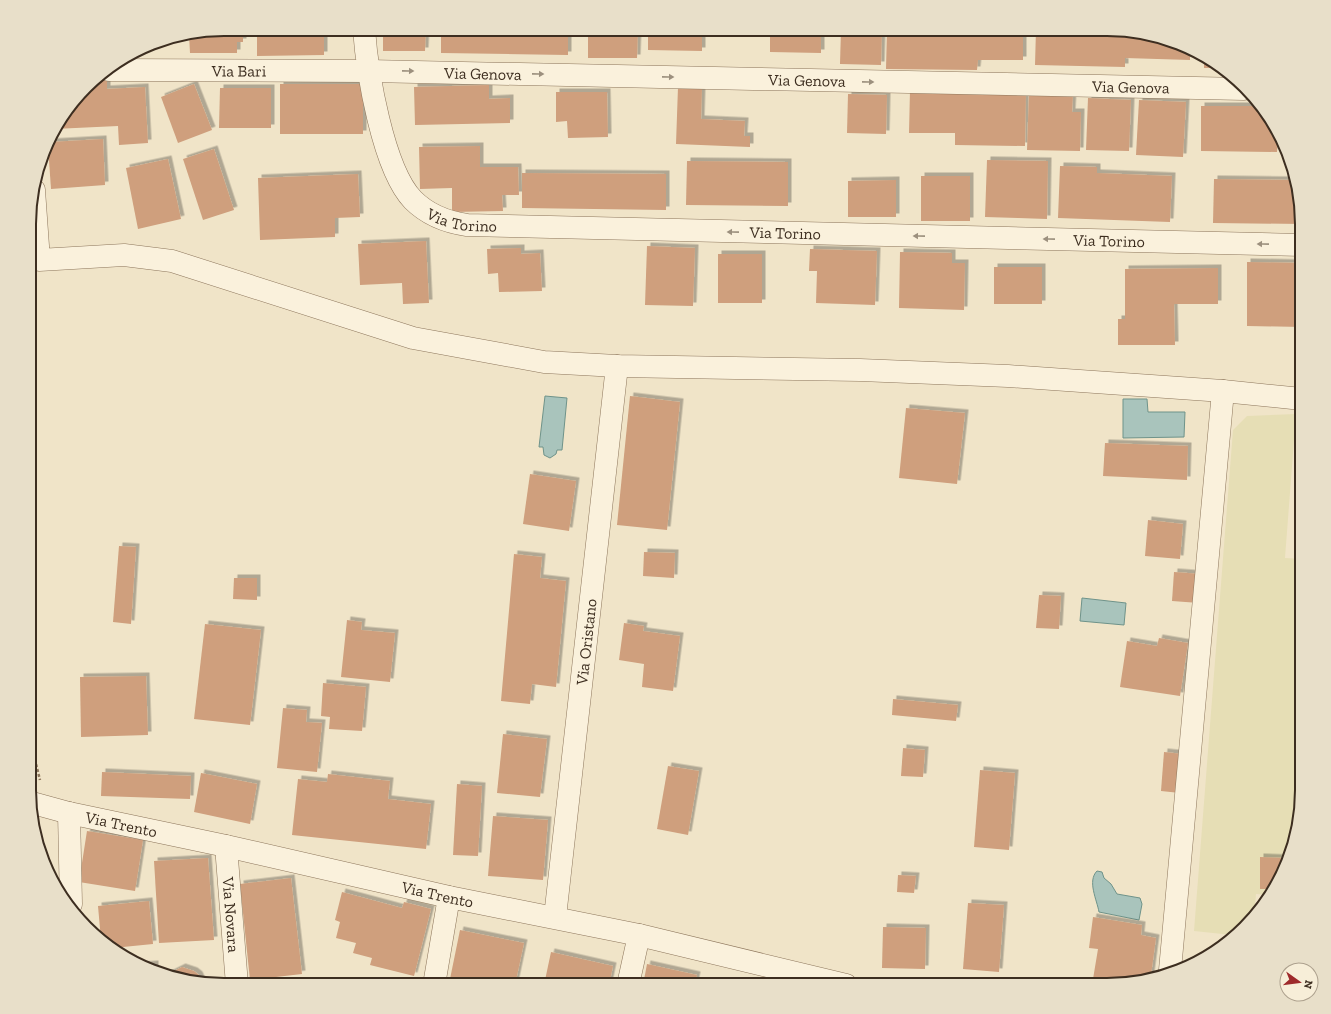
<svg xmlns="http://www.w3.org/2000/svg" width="1331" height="1014" font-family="'Zilla Slab',serif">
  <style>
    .farmland { fill: #e6deb5 }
    .water { fill: #a9c4bc; stroke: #6f938a }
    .building { fill: #cf9f7d; filter: url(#shadow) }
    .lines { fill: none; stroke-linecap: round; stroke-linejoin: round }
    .minor-casing { stroke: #8d765c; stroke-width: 23 }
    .path { stroke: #8d765c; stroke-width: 2.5; stroke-dasharray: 3 2; stroke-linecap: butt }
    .minor { stroke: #faf1dc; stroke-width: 22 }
    .oneway { fill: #9c907e }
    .labels { text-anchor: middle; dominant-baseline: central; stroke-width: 4; stroke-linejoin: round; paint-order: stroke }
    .street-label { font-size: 16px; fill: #3d2e20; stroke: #f7eed8 }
    .rim { fill: none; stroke: #3d2e20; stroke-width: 2 }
  </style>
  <defs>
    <filter id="shadow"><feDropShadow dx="3.5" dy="-3.5" stdDeviation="0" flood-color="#0004"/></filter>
  </defs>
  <rect width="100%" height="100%" fill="#f0e4c8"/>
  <polygon class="farmland" points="1296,414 1285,558 1302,559 1302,803 1287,865 1268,895 1256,894 1254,918 1232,935 1194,931 1233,430 1247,416"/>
  <g class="water">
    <polygon points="545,396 567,398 562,450 557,450 556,454 550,458 544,455 543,447 539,447"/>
    <polygon points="1123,399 1147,399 1148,412 1185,412 1184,437 1123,438"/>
    <polygon points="1082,598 1126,603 1124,625 1080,621"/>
    <path d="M1097 871 1102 872 1104 878 1111 884 1117 894 1140 898 1142 904 1139 920 1099 912C1097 900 1087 881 1097 871Z"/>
  </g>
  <g class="building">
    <polygon points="224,29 243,29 243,42 237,42 237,53 190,53 189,35"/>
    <polygon points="257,29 311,29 311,32 324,32 324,55 257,56"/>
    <polygon points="383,29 426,29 425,51 383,51"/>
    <polygon points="441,29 488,29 488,33 513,33 513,29 568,29 568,55 441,53"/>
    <polygon points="588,29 638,29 637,58 588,58"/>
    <polygon points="648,29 702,29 702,51 648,50"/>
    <polygon points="770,29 821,29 821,53 770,52"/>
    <polygon points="841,29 882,29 881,65 840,64"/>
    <polygon points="887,29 1023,29 1023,60 978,60 977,70 886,69"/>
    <polygon points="1036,29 1119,29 1181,44 1190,49 1190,60 1125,58 1125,67 1035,65"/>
    <polygon points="1204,58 1217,66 1221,68 1204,68"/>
    <polygon points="107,78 107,89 145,87 148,143 119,145 118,126 54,129 95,79"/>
    <polygon points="194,84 212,130 178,143 161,97"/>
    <rect x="280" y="84" width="83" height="50"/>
    <polygon points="489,85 489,99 510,98 510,123 415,125 414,87"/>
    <polygon points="678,87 702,88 701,119 745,121 744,136 750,136 750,147 676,144"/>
    <polygon points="220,88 271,88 271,128 219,128"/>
    <polygon points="910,90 1026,92 1025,146 955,145 955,133 909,133"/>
    <polygon points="556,92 607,92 608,137 568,138 567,121 556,122"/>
    <polygon points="1029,93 1073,94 1072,112 1081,112 1080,151 1027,150"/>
    <polygon points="848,94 887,95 886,134 847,133"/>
    <polygon points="1088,98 1131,100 1129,151 1086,150"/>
    <polygon points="1139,100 1186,102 1183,157 1136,155"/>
    <polygon points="1201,106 1257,106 1278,132 1277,152 1201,151"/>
    <polygon points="103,139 105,185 51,189 48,146 50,142"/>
    <polygon points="480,146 480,167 518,167 519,195 502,195 503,211 452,212 452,188 420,189 419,147"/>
    <polygon points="214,149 234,210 203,220 183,159"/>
    <polygon points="168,159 181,219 138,229 126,168"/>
    <polygon points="987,160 1048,161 1047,219 985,217"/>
    <polygon points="687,161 788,162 788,206 686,205"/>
    <polygon points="1060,166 1097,167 1097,173 1172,176 1170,222 1058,218"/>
    <polygon points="522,173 666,174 666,210 522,208"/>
    <polygon points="358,174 360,217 335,218 335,237 260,240 258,178"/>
    <rect x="921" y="176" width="49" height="45"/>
    <polygon points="1214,179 1292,180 1302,224 1213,223"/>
    <polygon points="896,180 896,217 848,217 848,181"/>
    <polygon points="426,241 429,303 403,304 402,283 360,285 358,244"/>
    <polygon points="647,246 695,248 693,306 645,305"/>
    <polygon points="521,248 521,254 540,253 542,291 499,292 498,273 488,274 487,249"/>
    <polygon points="810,249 877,251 875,305 816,303 817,271 809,271"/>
    <polygon points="900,252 952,253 952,263 965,263 964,310 899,308"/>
    <rect x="718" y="254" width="44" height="49"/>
    <polygon points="1247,262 1302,263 1302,327 1247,326"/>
    <rect x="994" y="267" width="48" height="37"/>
    <polygon points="1218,268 1218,304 1174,304 1175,345 1118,345 1118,319 1125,319 1125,269"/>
    <polygon points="630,396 680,402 667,530 617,525"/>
    <polygon points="906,408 965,413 957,484 899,478"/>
    <polygon points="1105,443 1188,446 1187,480 1103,476"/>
    <polygon points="530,474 576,481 569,531 523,524"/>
    <polygon points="1148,520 1183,524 1180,559 1145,556"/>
    <polygon points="119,546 136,547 131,624 113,622"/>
    <polygon points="644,552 675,553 674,578 643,576"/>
    <polygon points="514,554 542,557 540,578 566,581 556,687 532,684 530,704 501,701"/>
    <polygon points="1174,572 1201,574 1199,603 1172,601"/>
    <polygon points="234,578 257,578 257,600 233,599"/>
    <polygon points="1039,595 1061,596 1059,629 1036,628"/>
    <polygon points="347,620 362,622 361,630 395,633 390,682 341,677"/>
    <polygon points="624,623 644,626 643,631 680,636 673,691 642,687 644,664 619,660"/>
    <polygon points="205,624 261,630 250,725 194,719"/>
    <polygon points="1159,638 1188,643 1180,696 1120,687 1127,641 1157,646"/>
    <polygon points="146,676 148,735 81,737 80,677"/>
    <polygon points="323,683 366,687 362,731 329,729 330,717 321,716"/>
    <polygon points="893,699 958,705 956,721 892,715"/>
    <polygon points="283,708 307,710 306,722 322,723 317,772 277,768"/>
    <polygon points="503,734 547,739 540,797 497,793"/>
    <polygon points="903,748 925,750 923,777 901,776"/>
    <polygon points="1164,752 1183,754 1180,793 1161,791"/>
    <polygon points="668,766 699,771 688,835 657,829"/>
    <polygon points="980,770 1015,773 1009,850 974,847"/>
    <polygon points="102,772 191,776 190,799 101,796"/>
    <polygon points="201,773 257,784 250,824 194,812"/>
    <polygon points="328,774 390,781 388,799 431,804 426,849 292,835 298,779 327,782"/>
    <polygon points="457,784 482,786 478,856 453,855"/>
    <polygon points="493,816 548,820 543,880 488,876"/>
    <polygon points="87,831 143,840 135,891 79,882"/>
    <polygon points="1260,857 1285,858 1285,868 1272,889 1260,889"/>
    <polygon points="208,858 214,940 159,943 154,861"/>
    <polygon points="898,875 916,876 914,893 897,892"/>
    <polygon points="291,878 302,974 250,980 240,884"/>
    <polygon points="342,892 402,908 404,902 431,909 414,976 370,965 372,958 353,953 356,943 336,938 340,922 335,920"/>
    <polygon points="149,901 153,944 113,948 101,940 98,906"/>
    <polygon points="968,903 1004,905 999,972 963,969"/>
    <polygon points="1093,917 1142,925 1141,935 1156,938 1151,975 1107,985 1092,985 1098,949 1089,948"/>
    <polygon points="883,927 926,928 925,969 882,968"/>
    <polygon points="460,930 524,943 515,985 480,985 450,979"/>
    <polygon points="551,952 613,966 609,985 544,985"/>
    <polygon points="155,964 155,971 142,965"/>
    <polygon points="647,964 697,975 695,985 643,985"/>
    <polygon points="182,967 194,971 199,975 202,982 168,974"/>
  </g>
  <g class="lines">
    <defs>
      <g id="minor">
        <path id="s1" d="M364 29C367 72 383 169 413 200 428 215 446 222 467 225L1302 245"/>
        <path id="s2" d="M109 70 369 71 1244 89"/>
        <polyline points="34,190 39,260 124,255 172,261 413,338 544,362 617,366 860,370 1008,376 1223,391 1302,399"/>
        <path id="s3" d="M29 802 69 813 226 846 449 897 639 935 846 985"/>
        <polyline points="69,813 71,904"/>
        <path id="s4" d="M226 846 237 985"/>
        <path id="s5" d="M555 917 617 366"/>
        <polyline points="1170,970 1223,391"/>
        <polyline points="434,985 449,897"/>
        <polyline points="628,985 639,935"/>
      </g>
    </defs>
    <use href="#minor" class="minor-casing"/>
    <polyline class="path" points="30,740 40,780"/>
    <use href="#minor" class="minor"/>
  </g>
  <defs><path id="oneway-solid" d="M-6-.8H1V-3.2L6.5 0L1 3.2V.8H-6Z"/></defs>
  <g class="oneway">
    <use href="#oneway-solid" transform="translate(408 71) rotate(1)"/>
    <use href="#oneway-solid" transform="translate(538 74) rotate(1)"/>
    <use href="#oneway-solid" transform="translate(668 77) rotate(1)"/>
    <use href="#oneway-solid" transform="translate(868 82) rotate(1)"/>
    <use href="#oneway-solid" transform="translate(733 232) rotate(-179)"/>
    <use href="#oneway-solid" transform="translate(919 236) rotate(-179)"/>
    <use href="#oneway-solid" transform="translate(1049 239) rotate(-179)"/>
    <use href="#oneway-solid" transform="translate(1263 244) rotate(-179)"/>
  </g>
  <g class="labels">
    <g class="street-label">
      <text stroke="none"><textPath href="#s2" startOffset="130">Via Bari</textPath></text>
      <text stroke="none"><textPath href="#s2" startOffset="374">Via Genova</textPath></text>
      <text stroke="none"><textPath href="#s2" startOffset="698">Via Genova</textPath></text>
      <text stroke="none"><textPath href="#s2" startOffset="1022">Via Genova</textPath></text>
      <text stroke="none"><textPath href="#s1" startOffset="235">Via Torino</textPath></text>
      <text stroke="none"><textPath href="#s1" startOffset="559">Via Torino</textPath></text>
      <text stroke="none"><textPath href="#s1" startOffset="883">Via Torino</textPath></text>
      <text stroke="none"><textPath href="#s5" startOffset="277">Via Oristano</textPath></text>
      <text stroke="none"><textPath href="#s3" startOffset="95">Via Trento</textPath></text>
      <text stroke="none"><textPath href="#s3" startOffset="419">Via Trento</textPath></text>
      <text stroke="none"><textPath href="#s4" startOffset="69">Via Novara</textPath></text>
    </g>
  </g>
  <path d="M0 0H1331V1014H0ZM224 36H1107A188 188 0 0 1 1295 224V790A188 188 0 0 1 1107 978H224A188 188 0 0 1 36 790V224A188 188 0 0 1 224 36Z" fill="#e8dfc9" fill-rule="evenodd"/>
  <path class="rim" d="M224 36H1107A188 188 0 0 1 1295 224V790A188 188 0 0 1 1107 978H224A188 188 0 0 1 36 790V224A188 188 0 0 1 224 36Z"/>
  <g transform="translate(1299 982) rotate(104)"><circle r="19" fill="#f7eed8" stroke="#ada18e"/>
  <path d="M0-3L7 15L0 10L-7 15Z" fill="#9e2a2b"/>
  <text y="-6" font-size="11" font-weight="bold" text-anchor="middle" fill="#3d2e20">N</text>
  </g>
</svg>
